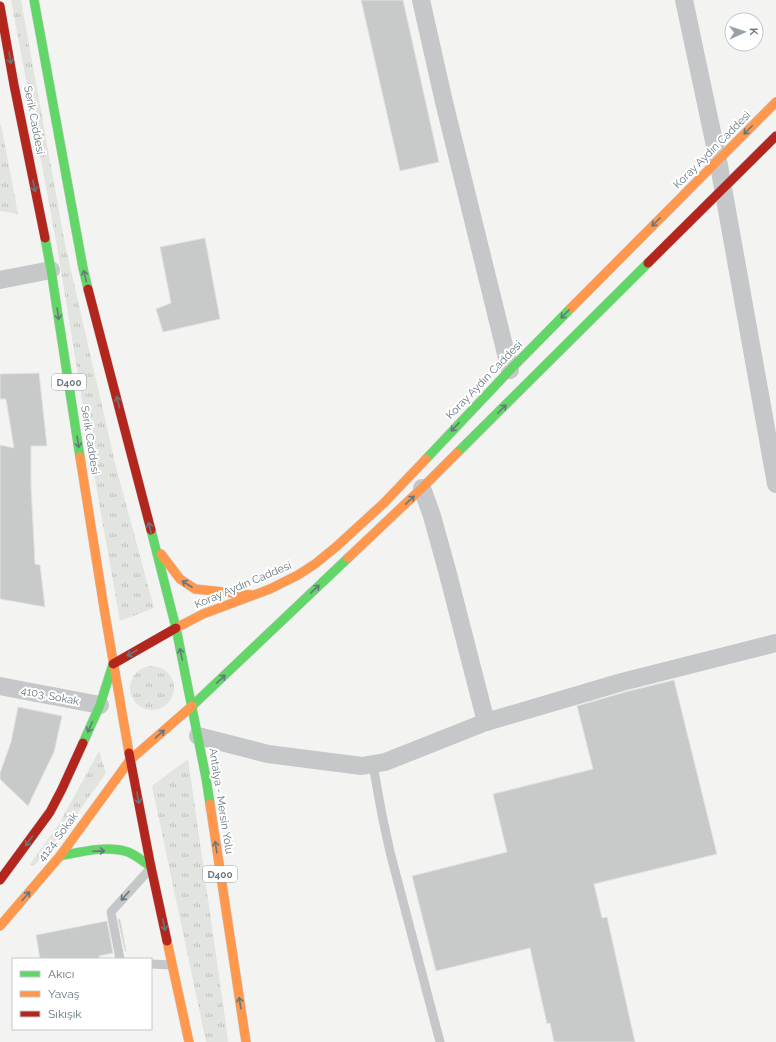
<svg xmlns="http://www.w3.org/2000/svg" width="776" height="1042" font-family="Raleway,sans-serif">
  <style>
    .grass { fill: url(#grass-tufts) }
    .building { fill: #c8caca; stroke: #e2e2e2 }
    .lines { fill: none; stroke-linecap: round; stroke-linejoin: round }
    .fast-casing { stroke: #cfd0d0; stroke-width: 10 }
    .slow-casing { stroke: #cfd0d0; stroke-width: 10 }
    .jam-casing { stroke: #cfd0d0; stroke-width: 10 }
    .lane { stroke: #c5c7c8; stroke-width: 9 }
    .street { stroke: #c5c7c8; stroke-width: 18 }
    .fast { stroke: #63d668; stroke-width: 9 }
    .slow { stroke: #ff974d; stroke-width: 9 }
    .jam { stroke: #b3261e; stroke-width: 9 }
    .oneway { stroke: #66787f }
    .labels { text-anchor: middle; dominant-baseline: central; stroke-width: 4; stroke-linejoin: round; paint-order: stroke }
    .shield { fill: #fff; stroke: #94a0a5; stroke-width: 1 }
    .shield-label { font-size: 10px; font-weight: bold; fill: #66787f }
    .street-label { font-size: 11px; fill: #66787f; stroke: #fff }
  </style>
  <defs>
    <pattern id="grass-tufts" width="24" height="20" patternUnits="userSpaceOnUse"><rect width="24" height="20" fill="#e2e5df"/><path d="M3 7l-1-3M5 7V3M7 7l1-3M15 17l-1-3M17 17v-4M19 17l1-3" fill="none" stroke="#bbbeba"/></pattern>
  </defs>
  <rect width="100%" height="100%" fill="#f3f3f2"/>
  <g class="grass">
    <polygon points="11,0 21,0 65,244 116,467 154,608 120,621 94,474 57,246"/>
    <polygon points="1,124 18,214 0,211 0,126"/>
    <circle cx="152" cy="688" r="22"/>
    <polygon points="99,751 106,773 68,827 34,866 30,864 59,824"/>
    <polygon points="188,759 227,1032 228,1042 206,1042 152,786"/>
  </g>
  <g class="building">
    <polygon points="361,0 403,0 439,162 400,171"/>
    <polygon points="205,238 220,319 163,332 156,309 171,303 160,247"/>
    <polygon points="39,373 47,446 31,446 31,485 35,564 40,565 45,607 0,599 0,445 14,448 6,399 0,399 0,374"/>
    <polygon points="674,680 717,854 594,884 602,918 607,917 635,1042 554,1042 550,1023 547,1024 530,948 436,971 412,876 507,852 493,794 593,769 577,706 625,692"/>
    <polygon points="18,707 62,716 54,752 28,806 0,779 0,773 11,742"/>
    <polygon points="118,919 120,919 126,951 125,951"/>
    <polygon points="107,921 113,953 99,956 100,959 40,959 36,935"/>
  </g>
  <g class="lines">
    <defs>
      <g id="fast">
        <polyline points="34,0 83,268 88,289"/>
        <polyline points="45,238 51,270 80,457"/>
        <polyline points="457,453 648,263"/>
        <polyline points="426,459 510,370 571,308"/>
        <polyline points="151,530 176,628 206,778 210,804"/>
        <polyline points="192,706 348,558"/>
        <polyline points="83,743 100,705 113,664"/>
        <path d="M60 856C81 852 106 845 128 852 136 855 144 862 151 867"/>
      </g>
      <g id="slow">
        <polyline points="571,308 776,102"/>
        <polyline points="80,457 105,614 129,753"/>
        <polyline points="161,554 180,579 195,589 252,595"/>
        <polyline points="348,558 422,488 457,453"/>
        <polyline points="176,628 203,614 270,589 298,575 315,564 337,546 384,503 426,459"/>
        <polyline points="130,760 192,706"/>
        <polyline points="210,804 246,1042"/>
        <polyline points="0,926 60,856 130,760"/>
        <polyline points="167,941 189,1042"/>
      </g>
      <g id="jam">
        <polyline points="0,6 14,85 45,238"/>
        <polyline points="648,263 776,136"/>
        <polyline points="88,289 151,530"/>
        <polyline points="113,664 176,628"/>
        <polyline points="129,753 151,867 167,941"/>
        <polyline points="0,880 50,812 62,789 83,743"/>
      </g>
    </defs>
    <use href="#fast" class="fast-casing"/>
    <use href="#slow" class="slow-casing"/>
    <use href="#jam" class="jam-casing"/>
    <g class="lane">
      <polyline points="373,765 382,815 390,852 440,1042"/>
      <polyline points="120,959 111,912 149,870"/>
      <polyline points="151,964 172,965"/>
    </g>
    <g class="street">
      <polyline points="421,0 444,102 510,370"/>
      <polyline points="684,0 718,160 776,484"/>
      <polyline points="0,280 51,270"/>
      <polyline points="422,488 432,516 448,574 486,722"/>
      <polyline points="0,686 100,705"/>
      <polyline points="198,736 268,754 362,766 385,762 486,722 622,682 776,643"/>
    </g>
    <use href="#fast" class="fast"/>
    <use href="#slow" class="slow"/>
    <use href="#jam" class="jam"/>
  </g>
  <defs><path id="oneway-shaft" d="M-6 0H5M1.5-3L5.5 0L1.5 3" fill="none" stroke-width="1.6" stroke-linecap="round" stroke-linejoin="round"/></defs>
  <g class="oneway">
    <use href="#oneway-shaft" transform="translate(10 58) rotate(80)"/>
    <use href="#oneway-shaft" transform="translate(748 130) rotate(135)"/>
    <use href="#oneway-shaft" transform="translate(34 186) rotate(79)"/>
    <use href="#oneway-shaft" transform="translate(656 222) rotate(135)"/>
    <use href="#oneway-shaft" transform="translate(85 276) rotate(-104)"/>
    <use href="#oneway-shaft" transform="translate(58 314) rotate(81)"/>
    <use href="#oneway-shaft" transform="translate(565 314) rotate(135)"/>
    <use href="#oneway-shaft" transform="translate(118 402) rotate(-104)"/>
    <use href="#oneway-shaft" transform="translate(502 409) rotate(-45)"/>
    <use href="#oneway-shaft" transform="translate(455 427) rotate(133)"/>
    <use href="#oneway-shaft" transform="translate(78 442) rotate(81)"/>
    <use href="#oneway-shaft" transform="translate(410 500) rotate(-43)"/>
    <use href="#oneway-shaft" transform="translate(150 528) rotate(-104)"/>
    <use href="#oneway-shaft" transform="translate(187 584) rotate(-147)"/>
    <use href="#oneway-shaft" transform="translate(315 589) rotate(-43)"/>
    <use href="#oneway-shaft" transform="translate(132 653) rotate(150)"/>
    <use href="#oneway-shaft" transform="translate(181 654) rotate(-102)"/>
    <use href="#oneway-shaft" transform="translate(221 679) rotate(-43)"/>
    <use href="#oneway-shaft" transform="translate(90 727) rotate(114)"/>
    <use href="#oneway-shaft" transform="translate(160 734) rotate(-41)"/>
    <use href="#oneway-shaft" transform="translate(138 798) rotate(79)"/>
    <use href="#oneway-shaft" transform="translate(29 841) rotate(126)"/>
    <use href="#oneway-shaft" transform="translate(216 847) rotate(-99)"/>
    <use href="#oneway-shaft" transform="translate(99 851) rotate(-2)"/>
    <use href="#oneway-shaft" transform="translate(26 896) rotate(-49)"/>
    <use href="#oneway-shaft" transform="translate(125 896) rotate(132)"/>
    <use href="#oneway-shaft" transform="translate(164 925) rotate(78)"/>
    <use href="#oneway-shaft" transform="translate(240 1003) rotate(-99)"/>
  </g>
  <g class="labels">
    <g class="shield">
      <rect x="52" y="374" width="34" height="16" rx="3"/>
      <rect x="203" y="866" width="34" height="16" rx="3"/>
    </g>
    <g class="shield-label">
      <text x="69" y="382">D400</text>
      <text x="220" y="874">D400</text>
    </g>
    <g class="street-label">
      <text transform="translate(34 120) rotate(79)">Serik Caddesi</text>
      <text transform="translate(712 150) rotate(-45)">Koray Aydın Caddesi</text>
      <text transform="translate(484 380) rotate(-46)">Koray Aydın Caddesi</text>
      <text transform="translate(90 440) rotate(81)">Serik Caddesi</text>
      <text transform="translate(243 585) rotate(-23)">Koray Aydın Caddesi</text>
      <text transform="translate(50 696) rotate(11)">4103. Sokak</text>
      <text transform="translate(221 801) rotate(81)">Antalya - Mersin Yolu</text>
      <text transform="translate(58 837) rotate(-53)">4124. Sokak</text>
    </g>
  </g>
  <rect x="12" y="958" width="140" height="72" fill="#ffffff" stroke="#c2c9cc"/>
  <rect x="20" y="971" width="20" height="6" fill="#63d668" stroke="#c2c9cc"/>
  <text x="48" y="978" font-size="12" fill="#66787f">Akıcı</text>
  <rect x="20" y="991" width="20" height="6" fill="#ff974d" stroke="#c2c9cc"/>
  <text x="48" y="998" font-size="12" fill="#66787f">Yavaş</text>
  <rect x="20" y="1011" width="20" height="6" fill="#b3261e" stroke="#c2c9cc"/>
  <text x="48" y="1018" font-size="12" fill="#66787f">Sıkışık</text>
  <g transform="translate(744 32) rotate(87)"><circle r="19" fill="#ffffff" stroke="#c2c9cc"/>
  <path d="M0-3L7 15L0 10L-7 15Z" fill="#97a3a7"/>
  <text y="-6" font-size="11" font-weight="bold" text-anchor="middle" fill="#66787f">K</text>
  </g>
</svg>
